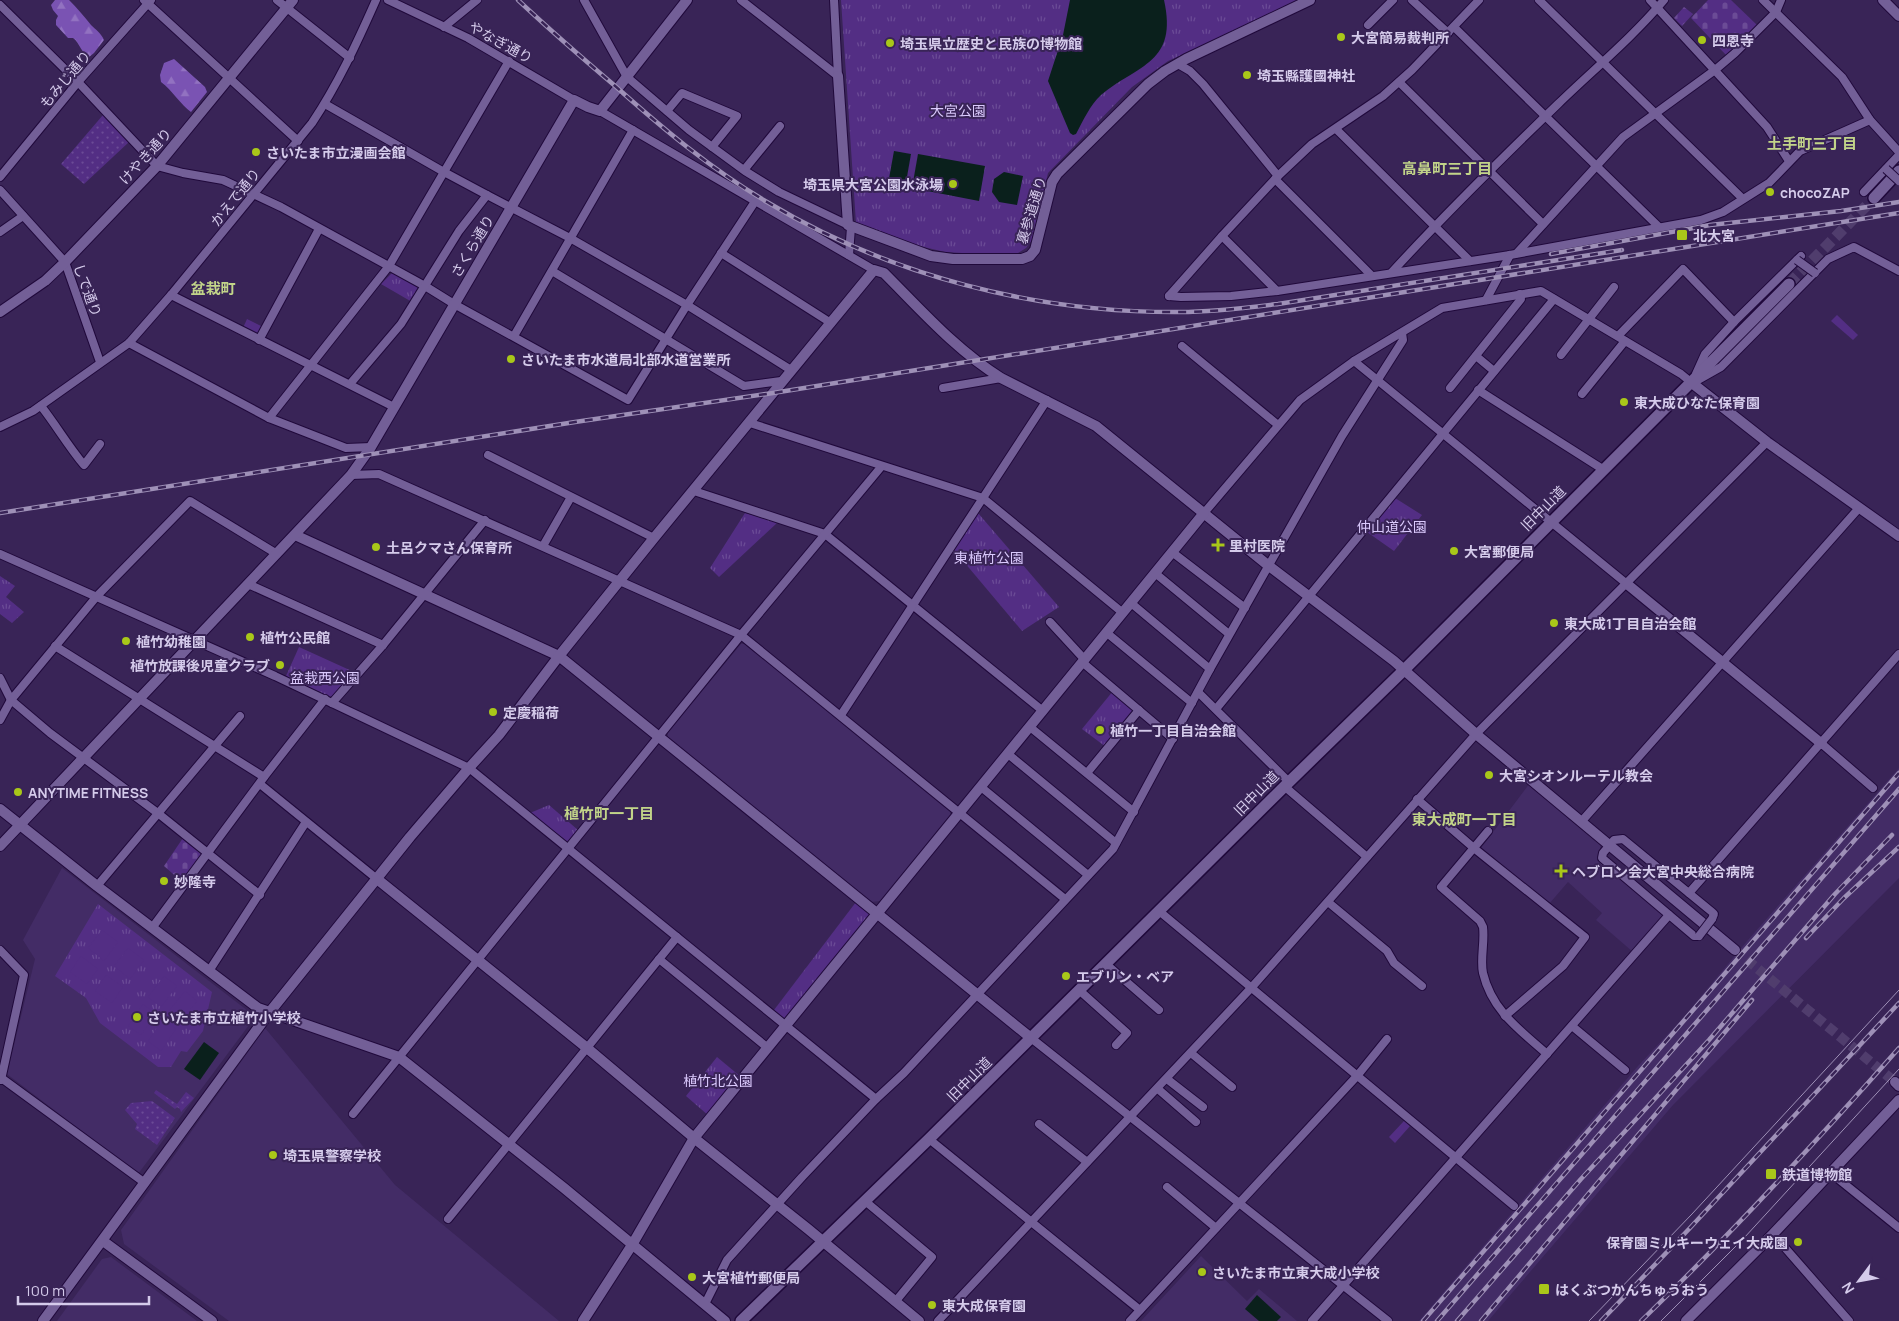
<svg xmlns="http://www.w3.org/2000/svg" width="1899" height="1321" font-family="Manrope,'Noto Sans JP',sans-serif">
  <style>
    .built { fill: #432c66 }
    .grass { fill: url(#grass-dots) }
    .forest { fill: url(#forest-firs) }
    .cemetery { fill: url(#cemetery-stones) }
    .park { fill: url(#park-tufts) }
    .pitch { fill: #532e84 }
    .water { fill: #0a201c }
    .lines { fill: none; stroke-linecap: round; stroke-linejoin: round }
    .tertiary-tunnel { stroke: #503d6d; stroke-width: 10; stroke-dasharray: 10 5; stroke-linecap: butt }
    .secondary-tunnel { stroke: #503d6d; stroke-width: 11; stroke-dasharray: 11 5.5; stroke-linecap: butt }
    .minor-casing { stroke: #20093b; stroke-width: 10 }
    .tertiary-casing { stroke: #20093b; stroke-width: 12 }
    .secondary-casing { stroke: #20093b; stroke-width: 14 }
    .minor { stroke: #735f97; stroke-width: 8 }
    .tertiary { stroke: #735f97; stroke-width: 10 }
    .secondary { stroke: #735f97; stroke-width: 11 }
    .tram { stroke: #9e90b7; stroke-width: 1 }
    .rail-casing { stroke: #9e90b7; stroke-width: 4.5 }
    .rail { stroke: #392457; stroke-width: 2.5; stroke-dasharray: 8; stroke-linecap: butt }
    .minor-bridge-casing { stroke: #20093b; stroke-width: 10; stroke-linecap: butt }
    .minor-bridge { stroke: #735f97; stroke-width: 8 }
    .poi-dot { fill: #a9c719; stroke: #392457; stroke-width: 2 }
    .labels { text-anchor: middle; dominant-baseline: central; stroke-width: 4; stroke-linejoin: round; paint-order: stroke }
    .poi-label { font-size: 14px; font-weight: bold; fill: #d5cbeb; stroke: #392457; text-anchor: start }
    .street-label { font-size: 14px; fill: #d5cbeb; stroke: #392457 }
    .park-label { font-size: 14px; fill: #dbcafd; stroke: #392457 }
    .neighbourhood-label { font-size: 15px; font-weight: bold; fill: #c2d489; stroke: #392457 }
  </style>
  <defs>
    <pattern id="grass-dots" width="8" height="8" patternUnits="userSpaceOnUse" patternTransform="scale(1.25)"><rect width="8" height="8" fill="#532e84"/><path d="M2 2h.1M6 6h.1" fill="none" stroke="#6b4b96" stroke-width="1.8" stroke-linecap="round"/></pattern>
    <pattern id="forest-firs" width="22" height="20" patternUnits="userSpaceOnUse" patternTransform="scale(1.25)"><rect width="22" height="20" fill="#7a53b3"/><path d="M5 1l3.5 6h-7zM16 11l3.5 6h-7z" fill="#9272c1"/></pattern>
    <pattern id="cemetery-stones" width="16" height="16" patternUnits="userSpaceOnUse" patternTransform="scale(1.25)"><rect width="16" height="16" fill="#532e84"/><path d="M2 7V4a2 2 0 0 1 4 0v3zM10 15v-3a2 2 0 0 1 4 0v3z" fill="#6b4b96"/></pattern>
    <pattern id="park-tufts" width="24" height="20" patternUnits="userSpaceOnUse" patternTransform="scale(1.25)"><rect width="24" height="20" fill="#532e84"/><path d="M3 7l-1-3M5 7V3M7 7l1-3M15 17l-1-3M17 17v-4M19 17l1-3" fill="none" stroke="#6b4b96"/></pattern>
  </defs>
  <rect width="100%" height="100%" fill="#392457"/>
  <g class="built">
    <polygon points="741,644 745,644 950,811 950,815 880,901 871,902 668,737 668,732"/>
    <polygon points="1899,768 1899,878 1673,1105 1488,1321 1419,1321 1638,1066 1684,1017 1748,940"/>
    <polygon points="1530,783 1601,841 1599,860 1665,915 1633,952 1596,920 1602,913 1568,882 1549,904 1481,848"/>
    <polygon points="62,868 252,1014 252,1021 138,1174 7,1074 35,959 23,940"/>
    <polygon points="265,1028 395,1185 559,1321 229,1321 124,1244 121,1230"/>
    <polygon points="1201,1256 1247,1301 1259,1289 1297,1321 1141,1321"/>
    <polygon points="111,1257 197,1321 57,1321 102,1259"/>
  </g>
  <g class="grass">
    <polygon points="103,115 129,142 84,184 61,164"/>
    <polygon points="156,1090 177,1104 186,1092 194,1098 181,1112 180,1109 177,1107 175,1109 154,1093"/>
    <polygon points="152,1101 175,1118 157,1145 135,1129 137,1124 125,1110 131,1103"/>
  </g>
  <g class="forest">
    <path d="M55 0H69C77 8 84 16 91 25 96 30 101 33 104 40L94 53 89 57C81 53 80 43 73 38H68L56 25V20L58 16 53 10 51 5Z"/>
    <path d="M174 59 205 87 207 92 191 112C181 105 172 90 161 82L160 75 164 63Z"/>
  </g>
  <g class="cemetery">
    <polygon points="1708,0 1731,0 1757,25 1726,55 1691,18"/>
    <polygon points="1684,7 1693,14 1682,26 1674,18"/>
    <polygon points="183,838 202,854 181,881 164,866"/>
  </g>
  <g class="park">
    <polygon points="841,0 1304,0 1168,61 1132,87 1048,173 1032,240 1026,248 1018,253 979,254 945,252 911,244 856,223"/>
    <polygon points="393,272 416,284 419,289 412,302 381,284"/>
    <polygon points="1837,315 1858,335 1853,340 1831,321"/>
    <polygon points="247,319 261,326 258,333 254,334 243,328"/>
    <polygon points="1395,498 1422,515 1394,551 1367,532"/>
    <polygon points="745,513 778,522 719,577 710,568"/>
    <polygon points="978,513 1059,607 1022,631 954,550"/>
    <polygon points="0,576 15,586 6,597 24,612 12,623 0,614"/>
    <polygon points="299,647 354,672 335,695 329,697 286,676"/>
    <polygon points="1113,691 1136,711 1106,747 1082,729"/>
    <polygon points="549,805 578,830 568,842 530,813"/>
    <polygon points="856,902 872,915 786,1021 774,1010"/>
    <polygon points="98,904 212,992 203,1031 187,1052 181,1051 171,1067 158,1067 100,1023 86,998 55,976"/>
    <polygon points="717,1057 741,1077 709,1116 686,1096"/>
    <polygon points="1404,1121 1410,1126 1395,1143 1389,1137"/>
  </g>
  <g class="pitch">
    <polygon points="102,930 118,942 104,961 88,948"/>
    <polygon points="128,948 144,960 130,979 114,966"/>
    <polygon points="81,956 98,969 87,984 70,972"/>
    <polygon points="106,975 123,987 112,1003 95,991"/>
    <polygon points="164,976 177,986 161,1007 148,997"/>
    <polygon points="185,991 197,1001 181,1022 168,1012"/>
    <polygon points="143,1004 156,1014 141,1035 128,1026"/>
    <polygon points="163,1019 176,1029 161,1051 148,1041"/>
  </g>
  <g class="water">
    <path d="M1070 0H1164C1178 63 1139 64 1101 95 1090 105 1083 121 1076 134L1073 135 1070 133 1048 81 1063 35Z"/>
    <polygon points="894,151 911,154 905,188 888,184"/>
    <polygon points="918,154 985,166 979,201 912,188"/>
    <polygon points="1004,172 1023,176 1017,205 999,202 992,192 994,179"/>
    <polygon points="204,1042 219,1053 200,1080 184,1069"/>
    <polygon points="1257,1295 1281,1317 1277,1321 1259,1321 1245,1309"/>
  </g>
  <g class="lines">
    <polyline class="tertiary-tunnel" points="1735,950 1895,1082"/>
    <polyline class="secondary-tunnel" points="1789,284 1874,198"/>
    <defs>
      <g id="minor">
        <polyline points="144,0 298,141"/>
        <polyline points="277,0 350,58"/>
        <polyline points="388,0 468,38 574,100"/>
        <polyline points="584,0 627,77 689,130 745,171 779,192 848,225"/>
        <polyline points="741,0 838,76"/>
        <polyline points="834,0 838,76"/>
        <polyline points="1412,0 1448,33"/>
        <polyline points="1539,0 1743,199"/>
        <polyline points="1650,0 1767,127 1789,161"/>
        <polyline points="1763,0 1842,77 1870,120 1899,152"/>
        <polyline points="0,5 78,82 157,166 183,173 223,180 281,207 425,286 454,304 628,400 687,305 791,370"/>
        <polyline points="1368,25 1393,0"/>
        <polyline points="444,27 477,0"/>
        <polyline points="1454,27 1659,227"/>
        <polyline points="1178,64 1190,71 1203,84 1278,176"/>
        <polyline points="1399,82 1543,224"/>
        <polyline points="600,111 874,270"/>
        <polyline points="667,111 682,93 737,116 712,147"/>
        <polyline points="1336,129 1470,261"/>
        <polyline points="744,170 780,126"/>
        <polyline points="0,177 78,82 151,0"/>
        <polyline points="1275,179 1371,275"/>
        <polyline points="0,190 65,262 100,362"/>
        <polyline points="1864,192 1899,155"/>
        <polyline points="487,195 570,238 687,305 756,200"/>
        <polyline points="0,232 23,216"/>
        <polyline points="1222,236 1277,291"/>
        <polyline points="721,253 831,323"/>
        <polyline points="1517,253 1623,137 1715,70 1735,53 1776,12 1781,0"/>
        <polyline points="849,255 851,227"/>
        <polyline points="552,271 744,386 781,381"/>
        <path d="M1392 272C1445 214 1501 159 1558 104 1593 70 1632 38 1664 0"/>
        <polyline points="171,295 394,407"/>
        <polyline points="1169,296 1181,297 1231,296 1277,291 1510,255 1701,220 1723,212 1769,183 1800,151 1870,120"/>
        <polyline points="1169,296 1222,236 1278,176 1312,144 1383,96 1412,70 1479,0"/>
        <polyline points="1486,300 1510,255"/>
        <polyline points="514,336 633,130"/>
        <polyline points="1618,336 1683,269 1734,322"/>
        <polyline points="259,340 319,229"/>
        <polyline points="129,343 269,418 346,448 371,447"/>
        <polyline points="1182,346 1278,425"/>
        <polyline points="1561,355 1614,287"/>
        <polyline points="1476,356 1494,371"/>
        <polyline points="1354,361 1627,584"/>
        <polyline points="1696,374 1705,354 1734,322 1801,256"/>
        <polyline points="1698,380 1721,367 1828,259 1854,247 1899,271"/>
        <polyline points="350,384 401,324 459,231 487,195 444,172 509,61"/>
        <polyline points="943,388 1001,378"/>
        <polyline points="1450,388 1521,299 1520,294"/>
        <polyline points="1478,390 1604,470"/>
        <polyline points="1582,394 1625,341"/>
        <path d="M41 406C56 425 68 446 84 465L100 444"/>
        <polyline points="269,418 389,266 444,172 325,104"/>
        <polyline points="750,423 983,498 1123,613"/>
        <path d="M0 427 33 411 129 343 171 295 312 123C338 84 357 43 376 0"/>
        <polyline points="488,455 654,538"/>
        <polyline points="351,475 379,474 741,635 1065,899"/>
        <polyline points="694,491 825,534 1043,711"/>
        <polyline points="1204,513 1300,400 1354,361 1442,308 1541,291 1681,374 1692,383"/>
        <polyline points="543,546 571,497"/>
        <polyline points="1172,552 1245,608"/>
        <polyline points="0,554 275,676 469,768 876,1099"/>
        <polyline points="1155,573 1229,634"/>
        <polyline points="248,584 383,645"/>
        <polyline points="1050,622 1085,660"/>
        <polyline points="1107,633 1192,703"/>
        <polyline points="55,646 264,777"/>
        <polyline points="1082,662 1173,739"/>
        <polyline points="1210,669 1342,436 1403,340 1402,333"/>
        <polyline points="0,678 11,700 50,733 159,814 260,895"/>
        <polyline points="1198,692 1289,782"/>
        <polyline points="332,703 383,645 485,520"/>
        <polyline points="1216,709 1554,299"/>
        <polyline points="841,715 1047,400"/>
        <polyline points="0,720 11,700 97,596 190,501 277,554"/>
        <polyline points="1030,727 1134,812"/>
        <polyline points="1822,744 1873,788"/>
        <polyline points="1008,754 1116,843"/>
        <polyline points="1087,773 1139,710"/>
        <polyline points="260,784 377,879"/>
        <polyline points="1284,786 1367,857"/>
        <polyline points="981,787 1088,875"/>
        <polyline points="1417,799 1475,849 1585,937 1563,966 1505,1016"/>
        <polyline points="1581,822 1859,508"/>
        <path d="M1488 831 1441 887 1480 921 1483 927C1485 942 1480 959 1483 973 1492 1011 1520 1030 1547 1054"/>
        <polyline points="97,886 240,716"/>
        <polyline points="1689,893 1899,654"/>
        <polyline points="1328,902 1387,951 1394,963 1422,986"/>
        <polyline points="1159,911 1514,1206"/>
        <polyline points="152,928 264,777 325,699"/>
        <polyline points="1699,936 1694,936 1602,858 1603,853 1614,840 1623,839 1712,912 1714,914 1712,919"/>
        <polyline points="0,950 24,975 1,1080"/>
        <polyline points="659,959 768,1048"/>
        <polyline points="1106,964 1159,1010"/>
        <polyline points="209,971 306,822"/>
        <polyline points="1079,990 1127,1033 1116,1045"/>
        <polyline points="1572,1026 1625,1070"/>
        <polyline points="1031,1038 1388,1321"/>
        <polyline points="1191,1053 1232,1087"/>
        <polyline points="0,1077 145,1183"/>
        <polyline points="1167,1079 1203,1107"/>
        <polyline points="1158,1089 1196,1122"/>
        <polyline points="353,1114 741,635 881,467"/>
        <polyline points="1039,1124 1087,1162"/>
        <polyline points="929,1139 1140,1310"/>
        <polyline points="1831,1173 1899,1228"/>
        <polyline points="1167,1187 1216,1228"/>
        <polyline points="865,1201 932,1257 895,1302"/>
        <polyline points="448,1219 677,937"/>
        <polyline points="1773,1234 1849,1321"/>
        <polyline points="705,1304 727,1260 802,1177 876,1099 904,1073 1113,849 1210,669 1131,603"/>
        <polyline points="938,1321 1252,987 1476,734 1767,442"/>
        <polyline points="1130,1321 1357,1076 1387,1039"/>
        <polyline points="1312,1321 1669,915"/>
      </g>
      <g id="tertiary">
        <polyline points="1883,0 1899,16"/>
        <polyline points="838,76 848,225 931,256 953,259 1022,259 1030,256 1035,250 1052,182 1057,174 1148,84 1165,71 1186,59 1310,0"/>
        <polyline points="0,312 45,281 65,262 157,166 293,0"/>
        <polyline points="1692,383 1767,442 1899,536"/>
        <polyline points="295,535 559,656 1031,1038"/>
        <polyline points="1627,584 1822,744"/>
        <polyline points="0,809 97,886 258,1008 399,1057 564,1188 725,1321"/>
        <polyline points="0,846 351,475 371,447 574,100 588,107 600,111 687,0"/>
        <polyline points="377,879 587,1048 694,1138 808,1229 919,1321"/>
        <polyline points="1895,1082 1899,1086"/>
        <polyline points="103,1241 212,1321"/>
        <path d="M43 1321 269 1013 410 837 469 768 499 735 559 656 654 538 874 270 884 273C921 310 956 350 1001 378L1096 426 1269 566 1394 661 1476 734 1735 950"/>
        <polyline points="583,1321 632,1245 694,1138 1204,513"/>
        <polyline points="1686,1321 1773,1234 1899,1100"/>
      </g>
      <g id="secondary">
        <polyline points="1874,198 1899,171"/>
        <polyline points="741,1321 929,1139 1289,782 1404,670 1789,284"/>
      </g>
    </defs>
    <use href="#minor" class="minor-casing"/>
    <use href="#tertiary" class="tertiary-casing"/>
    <use href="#secondary" class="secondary-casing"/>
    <use href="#minor" class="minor"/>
    <use href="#tertiary" class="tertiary"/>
    <use href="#secondary" class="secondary"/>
    <g class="tram">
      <polyline points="1589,1321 1692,1214 1899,990"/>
      <polyline points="1661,1321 1744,1238 1899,1069"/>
    </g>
    <defs>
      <g id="rail">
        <path d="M518 0C549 29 581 57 614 85 662 128 711 169 767 202 890 276 1036 313 1180 312 1213 312 1245 308 1278 304L1622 250"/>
        <polyline points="1551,254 1710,225 1841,211 1899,202"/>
        <polyline points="0,513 575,422 773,393 1899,213"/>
        <polyline points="1806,938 1844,898 1899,847"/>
        <polyline points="1423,1321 1899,773"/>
        <polyline points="1437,1321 1899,789"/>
        <polyline points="1457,1321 1581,1179 1709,1040 1835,894 1892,835"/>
        <polyline points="1481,1321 1752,1000"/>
        <polyline points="1601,1321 1689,1229 1899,1003"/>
        <path d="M1641 1321C1731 1234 1816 1142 1899 1048"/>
      </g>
    </defs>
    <use href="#rail" class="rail-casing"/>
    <use href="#rail" class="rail"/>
    <defs>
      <g id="minor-bridge">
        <polyline points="1886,169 1899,181"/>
        <polyline points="1797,260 1815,273"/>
        <polyline points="1699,936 1712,919"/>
      </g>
    </defs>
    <use href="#minor-bridge" class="minor-bridge-casing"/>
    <use href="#minor-bridge" class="minor-bridge"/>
  </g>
  <g class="poi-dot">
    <circle cx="1341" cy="37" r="5"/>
    <circle cx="1702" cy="40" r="5"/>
    <circle cx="890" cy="43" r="5"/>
    <circle cx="1247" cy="75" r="5"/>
    <circle cx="256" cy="152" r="5"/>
    <circle cx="953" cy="184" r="5"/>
    <circle cx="1770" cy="192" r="5"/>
    <rect x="1676" y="229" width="12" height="12" rx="2.5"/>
    <circle cx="511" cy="359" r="5"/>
    <circle cx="1624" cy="402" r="5"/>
    <path d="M1215.5 537.5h5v5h5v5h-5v5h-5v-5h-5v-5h5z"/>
    <circle cx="376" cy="547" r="5"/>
    <circle cx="1454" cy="551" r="5"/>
    <circle cx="1554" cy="623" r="5"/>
    <circle cx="250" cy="637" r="5"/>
    <circle cx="126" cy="641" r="5"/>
    <circle cx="280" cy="665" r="5"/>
    <circle cx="493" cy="712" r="5"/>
    <circle cx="1100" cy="730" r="5"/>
    <circle cx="1489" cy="775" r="5"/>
    <circle cx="18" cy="792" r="5"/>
    <path d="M1558.5 863.5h5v5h5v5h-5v5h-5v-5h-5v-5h5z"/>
    <circle cx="164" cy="881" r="5"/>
    <circle cx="1066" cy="976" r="5"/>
    <circle cx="137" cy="1017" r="5"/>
    <circle cx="273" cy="1155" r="5"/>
    <rect x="1765" y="1168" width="12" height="12" rx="2.5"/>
    <circle cx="1798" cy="1242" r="5"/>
    <circle cx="1202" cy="1272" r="5"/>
    <circle cx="692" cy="1277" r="5"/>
    <rect x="1538" y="1283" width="12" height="12" rx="2.5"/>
    <circle cx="932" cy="1305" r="5"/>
  </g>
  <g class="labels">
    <g class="poi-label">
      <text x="1351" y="37">大宮簡易裁判所</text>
      <text x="1712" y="40">四恩寺</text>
      <text x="900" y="43">埼玉県立歴史と民族の博物館</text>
      <text x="1257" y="75">埼玉縣護國神社</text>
      <text x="266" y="152">さいたま市立漫画会館</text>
      <text x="943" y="184" text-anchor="end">埼玉県大宮公園水泳場</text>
      <text x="1780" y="192">chocoZAP</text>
      <text x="1693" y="235">北大宮</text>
      <text x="521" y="359">さいたま市水道局北部水道営業所</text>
      <text x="1634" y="402">東大成ひなた保育園</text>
      <text x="1229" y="545">里村医院</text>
      <text x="386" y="547">土呂クマさん保育所</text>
      <text x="1464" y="551">大宮郵便局</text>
      <text x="1564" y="623">東大成1丁目自治会館</text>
      <text x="260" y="637">植竹公民館</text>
      <text x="136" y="641">植竹幼稚園</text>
      <text x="270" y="665" text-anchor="end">植竹放課後児童クラブ</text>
      <text x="503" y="712">定慶稲荷</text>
      <text x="1110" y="730">植竹一丁目自治会館</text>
      <text x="1499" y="775">大宮シオンルーテル教会</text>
      <text x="28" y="792">ANYTIME FITNESS</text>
      <text x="1572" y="871">ヘブロン会大宮中央総合病院</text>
      <text x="174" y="881">妙隆寺</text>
      <text x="1076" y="976">エブリン・ベア</text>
      <text x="147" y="1017">さいたま市立植竹小学校</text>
      <text x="283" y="1155">埼玉県警察学校</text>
      <text x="1782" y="1174">鉄道博物館</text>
      <text x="1788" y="1242" text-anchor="end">保育園ミルキーウェイ大成園</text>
      <text x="1212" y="1272">さいたま市立東大成小学校</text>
      <text x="702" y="1277">大宮植竹郵便局</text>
      <text x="1555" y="1289">はくぶつかんちゅうおう</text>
      <text x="942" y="1305">東大成保育園</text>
    </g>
    <g class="street-label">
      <text transform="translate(501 42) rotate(29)">やなぎ通り</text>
      <text transform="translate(65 79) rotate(-50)">もみじ通り</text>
      <text transform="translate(145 156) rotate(-48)">けやき通り</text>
      <text transform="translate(235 197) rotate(-51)">かえで通り</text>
      <text transform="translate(1031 210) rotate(-73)">裏参道通り</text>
      <text transform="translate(472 246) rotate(-59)">さくら通り</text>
      <text transform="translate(88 290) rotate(70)">しで通り</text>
      <text transform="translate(1543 508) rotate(-45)">旧中山道</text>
      <text transform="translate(1256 793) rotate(-45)">旧中山道</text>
      <text transform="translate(969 1079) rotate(-45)">旧中山道</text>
    </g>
    <g class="park-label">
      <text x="958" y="110">大宮公園</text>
      <text x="1392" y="526">仲山道公園</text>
      <text x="989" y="557">東植竹公園</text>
      <text x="325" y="677">盆栽西公園</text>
      <text x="718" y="1080">植竹北公園</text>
    </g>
    <g class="neighbourhood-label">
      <text x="1812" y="143">土手町三丁目</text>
      <text x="1447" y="168">高鼻町三丁目</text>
      <text x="213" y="288">盆栽町</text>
      <text x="609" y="813">植竹町一丁目</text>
      <text x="1464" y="819">東大成町一丁目</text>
    </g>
  </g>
  <g transform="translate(1859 1281) rotate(238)" stroke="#392457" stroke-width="4" paint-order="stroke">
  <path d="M0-4L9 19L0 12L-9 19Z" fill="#d5cbeb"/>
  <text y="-8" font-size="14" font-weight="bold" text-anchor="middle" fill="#d5cbeb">N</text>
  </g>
  <path d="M18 1296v8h131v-8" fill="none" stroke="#d5cbeb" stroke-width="2.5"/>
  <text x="25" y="1296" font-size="15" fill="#d5cbeb" stroke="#392457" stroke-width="4" paint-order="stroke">100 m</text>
</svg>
